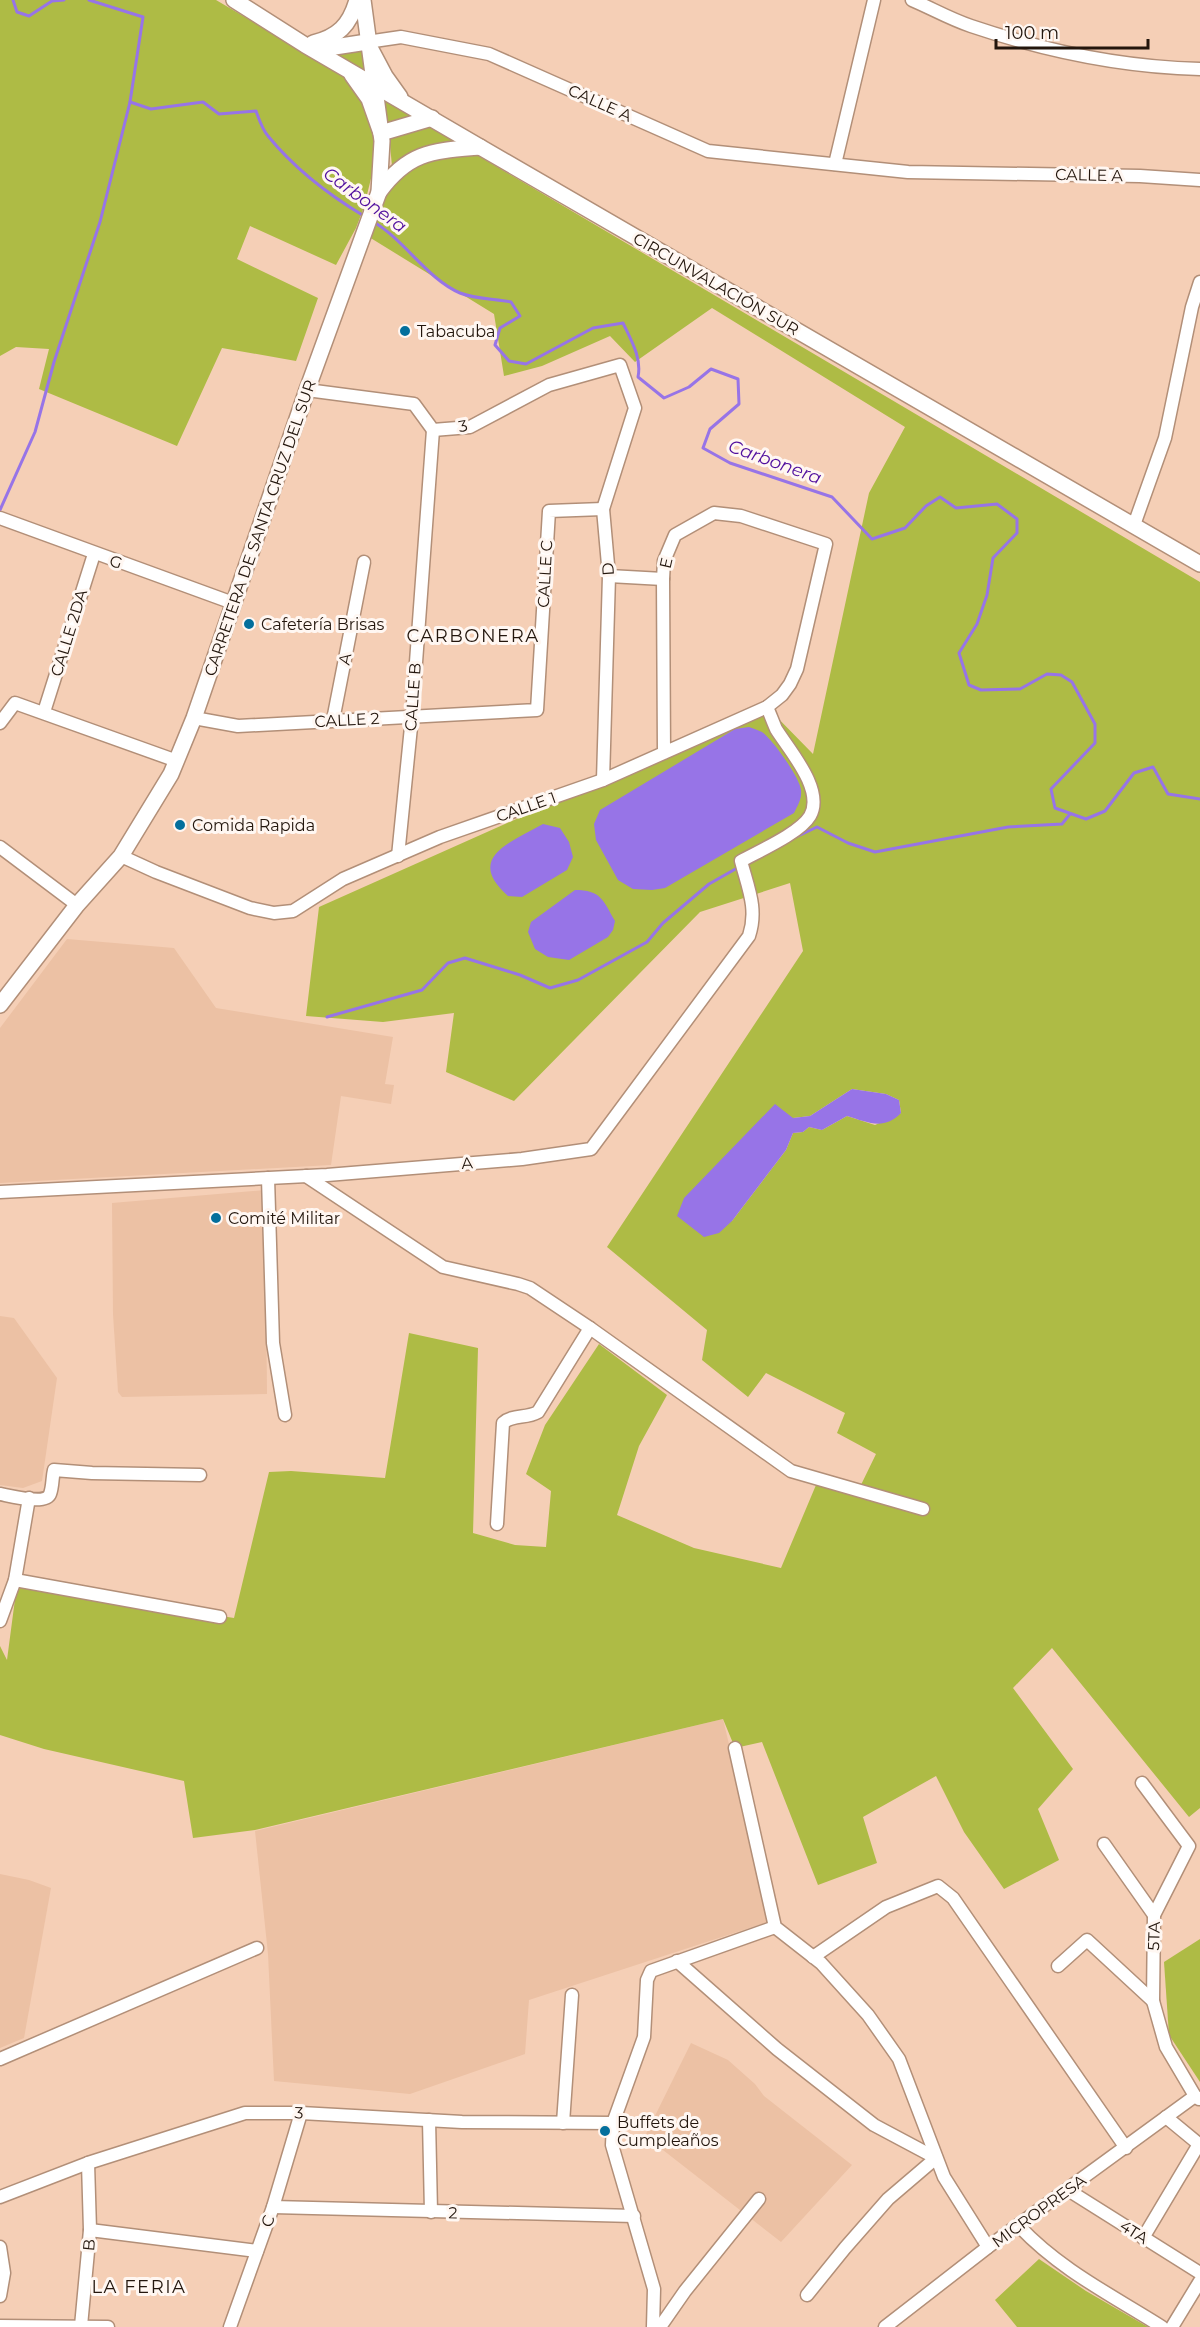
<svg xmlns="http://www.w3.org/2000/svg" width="1200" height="2327" font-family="Montserrat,sans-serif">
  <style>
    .built { fill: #ecc1a4 }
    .green { fill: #aebb45; fill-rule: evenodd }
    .water { fill: #9774e7 }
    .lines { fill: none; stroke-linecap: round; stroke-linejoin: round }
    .stream { stroke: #9774e7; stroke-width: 3 }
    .minor-casing { stroke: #b28f78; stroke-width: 15 }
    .major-casing { stroke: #b28f78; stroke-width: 18 }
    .minor { stroke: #fff; stroke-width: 12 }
    .major { stroke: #fff; stroke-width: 15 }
    .poi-dot { fill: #046f9c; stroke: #fff7f2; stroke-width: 2 }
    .labels { text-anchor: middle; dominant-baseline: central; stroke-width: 6; stroke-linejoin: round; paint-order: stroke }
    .street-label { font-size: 16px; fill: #23160d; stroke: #fff7f2 }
    .poi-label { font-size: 16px; fill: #23160d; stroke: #fff7f2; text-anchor: start }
    .water-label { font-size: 18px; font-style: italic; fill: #510f9e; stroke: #fff7f2 }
    .neighbourhood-label { font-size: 18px; letter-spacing: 1.5px; fill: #23160d; stroke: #fff7f2 }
  </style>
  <rect width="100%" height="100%" fill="#f5cfb6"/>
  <g class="built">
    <polygon points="67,939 174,948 216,1008 393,1037 385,1084 394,1085 391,1104 341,1096 331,1165 0,1183 0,1028"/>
    <polygon points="265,1190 267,1394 122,1397 118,1392 113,1314 112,1203"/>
    <polygon points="0,1316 14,1318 57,1378 42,1481 23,1488 0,1485"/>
    <polygon points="723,1719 771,1921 529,2000 525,2054 410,2094 274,2081 268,1954 255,1831"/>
    <polygon points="0,1874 29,1880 51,1888 24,2038 0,2048"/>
    <polygon points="691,2043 728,2060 755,2084 764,2096 852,2165 781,2242 645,2136"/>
  </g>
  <g class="green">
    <polygon points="0,0 216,0 346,76 366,106 375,135 375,162 364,207 356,228 336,265 250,226 237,259 318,298 296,361 222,348 177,446 39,389 49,349 16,347 0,356"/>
    <polygon points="362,49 367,73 334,54"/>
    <polygon points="382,96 415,115 387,124"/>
    <polygon points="426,124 455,142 417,149 392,166 389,135"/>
    <path d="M477 155 1200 582V1808L1189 1817 1052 1648 1013 1688 1073 1769 1038 1809 1059 1860 1004 1889 964 1832 936 1776 863 1817 877 1863 818 1885 762 1742 735 1748 723 1719 255 1830 193 1838 184 1781 44 1749 0 1735V1646L7 1660 17 1584 234 1618 269 1472 291 1471 385 1478 409 1333 478 1348 473 1533 515 1545 546 1547 551 1491 526 1474 545 1425 599 1344 667 1395 639 1446 617 1515 694 1548 781 1568 816 1485 859 1489 876 1454 837 1433 845 1413 766 1373 748 1397 702 1360 707 1330 607 1247 803 951 790 883 700 912 514 1101 446 1072 454 1013 383 1022 306 1016 319 907 767 707 813 754 869 493 905 427 712 308 635 362 610 336 542 366 504 376 494 314 369 237C390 170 409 160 477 155ZM852 1089 886 1094 899 1100 901 1113 875 1125 847 1116 822 1130 809 1127 803 1132 793 1133 786 1150 732 1221 793 1118 810 1116Z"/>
    <polygon points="1200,1939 1200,2082 1169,2035 1164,1962"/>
    <polygon points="1039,2259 1086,2291 1148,2327 1017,2327 995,2300"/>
  </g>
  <g class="water">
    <path d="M749 727C754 729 758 730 762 732 773 740 800 778 801 790 802 799 798 805 794 813L665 888 652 890 633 889 618 880 596 840 594 824 600 810 735 729Z"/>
    <path d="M543 824 560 828 569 842 573 857 567 870 522 897 508 896C464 857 512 842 543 824Z"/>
    <path d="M575 890C601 890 603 900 615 921L613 930 608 937 569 960 548 957 535 949 528 932 531 922Z"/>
    <path d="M852 1089 886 1094 899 1100 901 1113C884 1131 867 1122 847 1116L822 1130 809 1127 803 1132 793 1133 786 1150 732 1221 719 1233 704 1237 677 1216 684 1198 775 1104 793 1118 810 1116Z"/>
  </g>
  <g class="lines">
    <g class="stream">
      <polyline points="13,0 17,12 29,16 52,1 64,0"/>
      <path d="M89 0 143 17 130 102 151 109 203 102 219 114 256 111C259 119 262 129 268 136 294 168 329 195 364 216"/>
      <path d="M372 221C404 239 427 279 460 293 475 299 496 299 511 302L520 316 500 328 495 345 509 361 526 364 593 328 623 323C631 340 642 358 638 377L664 398 689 387 711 369 738 379 739 404 710 429 703 448 730 463 832 497 872 539 905 528 926 506 940 497 956 508 997 504 1017 519V533L993 558 987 595 977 624 959 653 969 685 981 690 1020 689 1047 674 1061 675 1072 682 1095 724V743L1051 789 1055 808 1086 819 1105 811 1134 773 1153 767 1168 794 1200 799"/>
      <polyline points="0,510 35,432 54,362 100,222 130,102"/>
      <polyline points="796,837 817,827 848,843 875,852 1008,827 1062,824 1070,814"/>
      <polyline points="327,1017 422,990 448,963 465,958 520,975 550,988 578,980 647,942 663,923 709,884 739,867"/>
    </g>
    <defs>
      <g id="minor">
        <path d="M912 0C931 8 950 19 971 26 1045 51 1122 67 1200 69"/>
        <polyline points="367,42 401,37 489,54 708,151 908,172 1140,176 1200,180"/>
        <polyline points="835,164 874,0"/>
        <polyline points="307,390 414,404 433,430 470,427 549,385 620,365 635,408 603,509 609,576 603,780"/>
        <polyline points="0,518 233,603"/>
        <polyline points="1134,525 1165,438 1192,307 1200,282"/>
        <polyline points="609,576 663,579"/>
        <polyline points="44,712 94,554"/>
        <polyline points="194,718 238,726 537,710 549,511 603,509"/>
        <polyline points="333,720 364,562"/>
        <polyline points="0,723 15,703 177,761"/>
        <polyline points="0,847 77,905"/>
        <polyline points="121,856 156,872 250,908 274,913 293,911 343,879 440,837 603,780 767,707 782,695 790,684 797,669 826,544 741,516 714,513 675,535 664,561 663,579 664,753"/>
        <polyline points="398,856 412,717 433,430"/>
        <polyline points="306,1176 443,1267 518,1284 530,1288 590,1328 791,1471 923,1509"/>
        <polyline points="268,1178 273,1343 285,1415"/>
        <path d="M0 1192 327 1175 522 1159 591 1149 749 936C758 909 748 888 741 861 759 851 800 833 810 816 825 790 789 750 776 729 773 722 770 714 767 707"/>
        <path d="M0 1494C11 1496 46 1505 50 1494 53 1486 52 1478 54 1470L92 1473 200 1475"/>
        <path d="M497 1524 503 1423C513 1414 526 1419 538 1412L590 1328"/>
        <polyline points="15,1580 220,1617"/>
        <polyline points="0,1621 15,1580 29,1498"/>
        <polyline points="735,1748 775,1927 821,1963 868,2015 899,2059 944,2177 988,2247"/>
        <polyline points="1142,1783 1189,1846 1154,1915 1153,2001 1166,2047 1195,2096 1199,2099"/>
        <polyline points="1104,1844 1154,1915"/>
        <polyline points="813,1957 886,1907 938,1886 953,1898 1126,2148"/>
        <polyline points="677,1961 777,2049 874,2125 936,2158 888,2199 845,2248 807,2295"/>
        <polyline points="1058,1966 1087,1940 1153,2001"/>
        <polyline points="0,2059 257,1948"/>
        <polyline points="1166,2117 1200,2145"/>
        <polyline points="429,2120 431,2212"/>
        <polyline points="563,2123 572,1995"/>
        <polyline points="1068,2190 1200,2273"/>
        <polyline points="0,2197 88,2163 245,2113 301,2113 462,2122 613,2123"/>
        <polyline points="273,2207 634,2216"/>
        <path d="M1019 2226C1059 2269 1113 2296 1162 2327"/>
        <polyline points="90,2230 257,2251"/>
        <polyline points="1143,2238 1199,2144"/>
        <polyline points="0,2247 4,2273 0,2296"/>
        <polyline points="0,2326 108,2327"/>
        <polyline points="81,2326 90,2230 88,2163"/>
        <polyline points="230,2327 273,2207 301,2113"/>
        <polyline points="653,2327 654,2289 612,2145 613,2123 644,2037 647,1980 651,1971 775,1927"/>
        <polyline points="660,2327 685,2291 759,2199"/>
        <polyline points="885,2327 988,2247 1195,2096"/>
        <polyline points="1172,2327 1200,2281"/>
      </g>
      <g id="major">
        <polyline points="234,0 305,45 480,147 1200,564"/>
        <path d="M313 43C338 37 350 25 357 0"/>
        <polyline points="315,50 367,42 385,76 400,97"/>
        <polyline points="352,75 369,99 381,133 432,118"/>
        <path d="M379 192C409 151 433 151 480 147"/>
        <polyline points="0,1005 77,905 121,856 171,774 194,718 307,390 379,192 382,141 363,0"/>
      </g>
    </defs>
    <use href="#minor" class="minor-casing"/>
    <use href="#major" class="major-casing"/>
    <use href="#minor" class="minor"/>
    <use href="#major" class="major"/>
  </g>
  <g class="poi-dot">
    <circle cx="405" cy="331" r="6"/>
    <circle cx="249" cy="624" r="6"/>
    <circle cx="180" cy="825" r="6"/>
    <circle cx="216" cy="1218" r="6"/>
    <circle cx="605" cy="2131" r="6"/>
  </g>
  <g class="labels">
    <g class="street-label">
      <text transform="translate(600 103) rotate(24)">CALLE A</text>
      <text transform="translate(1089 175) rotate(1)">CALLE A</text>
      <text transform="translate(716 284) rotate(30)">CIRCUNVALACIÓN SUR</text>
      <text transform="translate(463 426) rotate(-10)">3</text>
      <text transform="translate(260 528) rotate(-71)">CARRETERA DE SANTA CRUZ DEL SUR</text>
      <text transform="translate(116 562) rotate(20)">G</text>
      <text transform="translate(666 563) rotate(-77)">E</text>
      <text transform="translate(608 569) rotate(-94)">D</text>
      <text transform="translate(545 574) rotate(-87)">CALLE C</text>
      <text transform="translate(69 633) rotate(-73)">CALLE 2DA</text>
      <text transform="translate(345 659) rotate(-79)">A</text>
      <text transform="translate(413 697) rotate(-86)">CALLE B</text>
      <text transform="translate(347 720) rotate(-3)">CALLE 2</text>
      <text transform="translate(526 807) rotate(-19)">CALLE 1</text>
      <text transform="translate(467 1163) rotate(-4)">A</text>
      <text transform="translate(1154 1936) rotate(-88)">5TA</text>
      <text transform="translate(299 2113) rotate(2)">3</text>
      <text transform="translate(1039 2211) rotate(-36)">MICROPRESA</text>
      <text transform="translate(453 2213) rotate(2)">2</text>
      <text transform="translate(268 2221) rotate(-71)">C</text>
      <text transform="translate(1134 2232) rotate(32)">4TA</text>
      <text transform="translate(89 2245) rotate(-85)">B</text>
    </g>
    <g class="poi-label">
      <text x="417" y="331">Tabacuba</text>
      <text x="261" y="624">Cafetería Brisas</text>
      <text x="192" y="825">Comida Rapida</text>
      <text x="228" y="1218">Comité Militar</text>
      <text x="617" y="2122">Buffets de<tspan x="617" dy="18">Cumpleaños</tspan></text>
    </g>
    <g class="water-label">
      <text transform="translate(365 200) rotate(36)">Carbonera</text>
      <text transform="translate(775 462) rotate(20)">Carbonera</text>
    </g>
    <g class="neighbourhood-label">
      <text x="473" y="636">CARBONERA</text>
      <text x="139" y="2287">LA FERIA</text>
    </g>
  </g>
  <path d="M996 39v9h152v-9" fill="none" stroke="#23160d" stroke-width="3"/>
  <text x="1005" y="39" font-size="18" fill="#23160d" stroke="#fff7f2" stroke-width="4.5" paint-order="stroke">100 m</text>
</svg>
